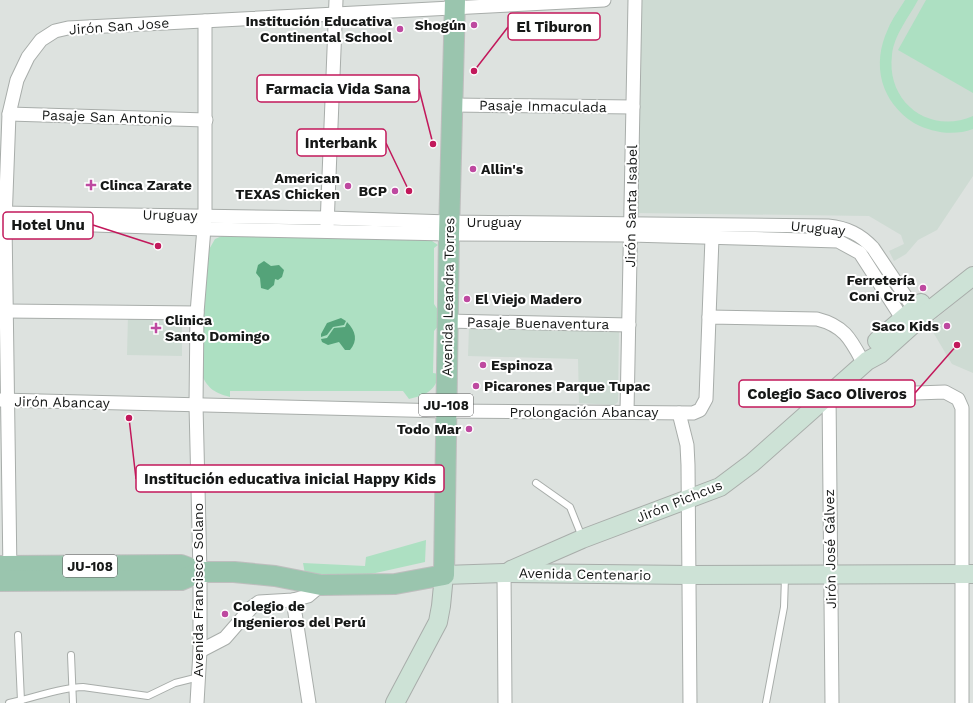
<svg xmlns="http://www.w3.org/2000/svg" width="973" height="703" font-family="'Work Sans',sans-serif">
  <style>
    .built { fill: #cedbd3 }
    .green { fill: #ade0c2 }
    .water { fill: #54a379 }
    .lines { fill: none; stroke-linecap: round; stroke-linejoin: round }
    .lane-casing { stroke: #a8adaa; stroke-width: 8 }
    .street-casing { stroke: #a8adaa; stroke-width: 15 }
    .secondary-casing { stroke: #a8adaa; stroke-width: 20 }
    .primary-casing { stroke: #bebebe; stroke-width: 22 }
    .lane { stroke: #fff; stroke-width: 6 }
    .street { stroke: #fff; stroke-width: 13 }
    .secondary { stroke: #cde2d6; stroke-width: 18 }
    .primary { stroke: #9ac5ae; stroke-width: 20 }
    .poi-dot { fill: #be49a0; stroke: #fff; stroke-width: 1.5 }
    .labels { text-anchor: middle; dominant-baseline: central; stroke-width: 4; stroke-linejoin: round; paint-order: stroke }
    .shield { fill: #fff; stroke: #5c5d5d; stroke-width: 1 }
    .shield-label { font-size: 13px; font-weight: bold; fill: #161817 }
    .poi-label { font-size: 14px; font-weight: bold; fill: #161817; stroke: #fff; text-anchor: end }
    .street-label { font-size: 14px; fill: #161817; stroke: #fff }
    .leader { fill: none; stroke: #c2185b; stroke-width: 1.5 }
    .callout-dot { fill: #c2185b; stroke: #fff; stroke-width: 1.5 }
    .callout { fill: #fff; stroke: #c2185b; stroke-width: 1.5 }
    .callout-label { font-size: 15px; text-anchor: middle; font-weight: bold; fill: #161817 }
  </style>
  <rect width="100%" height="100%" fill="#dde2df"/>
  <g class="built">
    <polygon points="640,0 973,0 973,176 937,230 918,240 906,254 894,261 889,251 904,244 901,235 869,216 636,213"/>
    <polygon points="973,288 973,373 952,364 930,327 932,322"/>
    <polygon points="128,315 182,316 182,356 127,355"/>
    <polygon points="469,326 619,328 618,402 614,405 579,403 578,359 468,356"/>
  </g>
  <g class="green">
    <path d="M905 0H918C909 17 894 35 892 55 886 102 929 135 973 116V129C954 136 932 133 914 123 881 102 871 65 888 29 892 19 899 10 905 0Z"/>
    <polygon points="926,0 973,0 973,93 898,50"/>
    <path d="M222 236 429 239 438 245 434 248V304L440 313V324L434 331 433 373 439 374C435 392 425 395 409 399L403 391H230V397C212 392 208 388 200 372L207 253 215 239Z"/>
    <polygon points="426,540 425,562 362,576 305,574 303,563 365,566 366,557"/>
  </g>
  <g class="water">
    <polygon points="264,261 271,266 279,265 284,270 282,277 278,280 275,279 274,285 268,290 261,288 260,278 256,273 258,265"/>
    <polygon points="341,318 346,321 344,325 333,327 327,335 321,337 321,334 327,323"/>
    <path d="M347 322C356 331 358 341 350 350H345L339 342 328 345 322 342 321 339 327 338 334 328 345 327Z"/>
  </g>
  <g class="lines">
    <defs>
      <g id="lane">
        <polyline points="536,483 570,507 582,537"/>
        <polyline points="18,635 21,701"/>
        <polyline points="71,655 73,703"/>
        <path d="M9 703C35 698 57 688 83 687L148 696 175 683 199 677"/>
        <polyline points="766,703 784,607 785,577"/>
      </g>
      <g id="street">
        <polyline points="453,105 633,107"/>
        <polyline points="9,114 206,120"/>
        <path d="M0 213 327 218 449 222 828 226C847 228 860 234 873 248L918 315"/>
        <polyline points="12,222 205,229 449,234 630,235 838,241 860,253 907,326"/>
        <polyline points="327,226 336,0"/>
        <polyline points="6,311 197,313"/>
        <polyline points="709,317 712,238"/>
        <polyline points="447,321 629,325"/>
        <polyline points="844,381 866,391 887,394 945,392 958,399 962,408 962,703"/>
        <polyline points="829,394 832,703"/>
        <path d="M0 400 446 411 693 413 700 410 706 399 709 317 817 319C845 326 851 340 864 364"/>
        <polyline points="627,412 635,0"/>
        <polyline points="679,413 687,445 688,465 690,703"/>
        <polyline points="10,573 5,222 9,114 17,80 28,57 41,40 55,31 68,28 604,0"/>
        <polyline points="504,573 505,703"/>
        <polyline points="293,600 309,703"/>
        <polyline points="200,651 225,638 252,607 259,602 293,600 308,596 321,585"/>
        <polyline points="197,703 200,651 200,572 196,405 197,313 205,216 205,21"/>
      </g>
      <g id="secondary">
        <polyline points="877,341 921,303"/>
        <polyline points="511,570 582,539 720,487 752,463 867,361 880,354 920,318 973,276"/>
        <polyline points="395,703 438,622 441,606 444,575 504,573 690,575 973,574"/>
      </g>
      <g id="primary">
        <polyline points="0,566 181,565 200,572 234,572 275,576 321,585 395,584 444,575 449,234 455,0"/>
        <polyline points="0,581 181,580 200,572"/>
      </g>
    </defs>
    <use href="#lane" class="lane-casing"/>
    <use href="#street" class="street-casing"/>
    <use href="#secondary" class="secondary-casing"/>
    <use href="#primary" class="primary-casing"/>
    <use href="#lane" class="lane"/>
    <use href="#street" class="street"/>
    <use href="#secondary" class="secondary"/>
    <use href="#primary" class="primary"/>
  </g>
  <g class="poi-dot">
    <circle cx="474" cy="25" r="4"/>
    <circle cx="400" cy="29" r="4"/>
    <circle cx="473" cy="169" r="4"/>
    <path d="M89 179h4v4h4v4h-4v4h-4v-4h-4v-4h4z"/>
    <circle cx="348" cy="186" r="4"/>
    <circle cx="395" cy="191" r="4"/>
    <circle cx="923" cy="288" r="4"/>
    <circle cx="467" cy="299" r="4"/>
    <circle cx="947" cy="326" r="4"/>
    <path d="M154 322h4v4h4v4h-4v4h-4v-4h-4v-4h4z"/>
    <circle cx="483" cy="365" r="4"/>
    <circle cx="476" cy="386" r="4"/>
    <circle cx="469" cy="429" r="4"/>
    <circle cx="225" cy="614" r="4"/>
  </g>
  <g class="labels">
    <g class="shield">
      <rect x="419" y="394" width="54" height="22" rx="3"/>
      <rect x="63" y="555" width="54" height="22" rx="3"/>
    </g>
    <g class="shield-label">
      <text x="446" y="405">JU-108</text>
      <text x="90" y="566">JU-108</text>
    </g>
    <g class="poi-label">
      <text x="392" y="21">Institución Educativa<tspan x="392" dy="16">Continental School</tspan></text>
      <text x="466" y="25">Shogún</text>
      <text x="481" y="169" text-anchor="start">Allin's</text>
      <text x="340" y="178">American<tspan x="340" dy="16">TEXAS Chicken</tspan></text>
      <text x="100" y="185" text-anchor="start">Clinca Zarate</text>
      <text x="387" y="191">BCP</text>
      <text x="915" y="280">Ferretería<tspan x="915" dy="16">Coni Cruz</tspan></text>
      <text x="475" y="299" text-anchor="start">El Viejo Madero</text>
      <text x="165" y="320" text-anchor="start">Clinica<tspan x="165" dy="16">Santo Domingo</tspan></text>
      <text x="939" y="326">Saco Kids</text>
      <text x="491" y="365" text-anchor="start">Espinoza</text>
      <text x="484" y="386" text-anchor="start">Picarones Parque Tupac</text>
      <text x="461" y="429">Todo Mar</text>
      <text x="233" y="606" text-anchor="start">Colegio de<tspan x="233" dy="16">Ingenieros del Perú</tspan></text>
    </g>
    <g class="street-label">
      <text transform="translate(119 26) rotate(-4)">Jirón San Jose</text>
      <text transform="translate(543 106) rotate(1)">Pasaje Inmaculada</text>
      <text transform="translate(107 117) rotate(2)">Pasaje San Antonio</text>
      <text transform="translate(631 206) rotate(-89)">Jirón Santa Isabel</text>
      <text transform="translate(170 215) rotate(1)">Uruguay</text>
      <text x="494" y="222">Uruguay</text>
      <text transform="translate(818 228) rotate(5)">Uruguay</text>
      <text transform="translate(448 297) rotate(-89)">Avenida Leandra Torres</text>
      <text transform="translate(538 323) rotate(1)">Pasaje Buenaventura</text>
      <text transform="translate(62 402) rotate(1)">Jirón Abancay</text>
      <text x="584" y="412">Prolongación Abancay</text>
      <text transform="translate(679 501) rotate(-22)">Jirón Pichcus</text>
      <text transform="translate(830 549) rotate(-91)">Jirón José Gálvez</text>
      <text transform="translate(585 574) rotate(1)">Avenida Centenario</text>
      <text transform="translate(198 590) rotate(-90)">Avenida Francisco Solano</text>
    </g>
  </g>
  <path class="leader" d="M474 71L508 27M433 144L419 89M409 191L386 143M158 246L93 225M957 345L915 393M129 418L136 479"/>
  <g class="callout-dot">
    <circle cx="474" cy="71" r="4"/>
    <circle cx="433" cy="144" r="4"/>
    <circle cx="409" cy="191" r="4"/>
    <circle cx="158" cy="246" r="4"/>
    <circle cx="957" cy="345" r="4"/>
    <circle cx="129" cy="418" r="4"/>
  </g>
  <g class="callout">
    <rect x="508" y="13" width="92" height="27" rx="4"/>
    <rect x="257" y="75" width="162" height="27" rx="4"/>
    <rect x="297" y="129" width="89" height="27" rx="4"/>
    <rect x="3" y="212" width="90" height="27" rx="4"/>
    <rect x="739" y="380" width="176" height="27" rx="4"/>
    <rect x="136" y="465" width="308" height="27" rx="4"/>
  </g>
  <g class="callout-label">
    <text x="554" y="32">El Tiburon</text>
    <text x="338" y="94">Farmacia Vida Sana</text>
    <text x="341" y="148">Interbank</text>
    <text x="48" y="230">Hotel Unu</text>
    <text x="827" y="399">Colegio Saco Oliveros</text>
    <text x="290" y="484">Institución educativa inicial Happy Kids</text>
  </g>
</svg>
